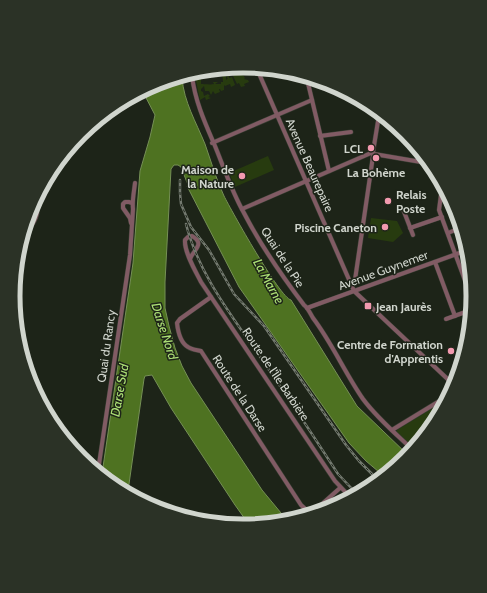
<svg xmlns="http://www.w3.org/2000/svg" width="487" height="593" font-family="Cabin,sans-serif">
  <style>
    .green { fill: #273b0f }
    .water { fill: #4e7221; stroke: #759055 }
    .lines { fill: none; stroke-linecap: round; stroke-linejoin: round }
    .minor-casing { stroke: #3a4035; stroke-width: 5 }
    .minor { stroke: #815b64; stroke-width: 4 }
    .rail-casing { stroke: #747a70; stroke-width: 2.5 }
    .rail { stroke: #1d2418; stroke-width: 1; stroke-dasharray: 3; stroke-linecap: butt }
    .poi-dot { fill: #f29aaf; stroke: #1d2418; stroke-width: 1.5 }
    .labels { text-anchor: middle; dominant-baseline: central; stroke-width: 3; stroke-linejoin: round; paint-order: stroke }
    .poi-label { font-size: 12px; font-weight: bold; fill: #d0d5cd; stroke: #1d2418; text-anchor: end }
    .street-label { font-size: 12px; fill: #d0d5cd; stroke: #1d2418 }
    .water-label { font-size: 13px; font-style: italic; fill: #ade076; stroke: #1d2418 }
    .rim { fill: none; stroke: #d0d5cd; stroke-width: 5 }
  </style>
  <rect width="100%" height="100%" fill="#1d2418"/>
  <g class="green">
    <polygon points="238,67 245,78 244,79 248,80 249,82 244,84 245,86 241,87 239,83 237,84 232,74 234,71 233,71 232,68"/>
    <path d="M231 69 226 74V80L228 78H227L228 74 229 75V78L232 77 235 85 231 87 230 84 225 86 224 85V90L221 91 220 89H219L220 92 215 94 213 91 211 95 209 91H205L204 86 201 89V91L203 92 204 96 208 94 210 96 208 97 211 98 206 100 205 97 200 100 195 76 201 75V84C203 84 211 85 214 84L213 82H218L215 84H221V82H223L222 71Z"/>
    <polygon points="268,156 274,170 235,187 229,173"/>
    <polygon points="371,218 397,221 403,233 393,242 368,238"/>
    <polygon points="447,399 414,448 397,432 397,430"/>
  </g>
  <path class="water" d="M182 78C184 102 196 122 205 144 211 161 216 179 224 196 231 210 280 298 291 300L357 406 409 456 406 460 382 476 379 473V472L366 461 349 443 239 287 187 186 188 185 181 167 178 165H174L171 169 165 282V308L169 326 175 348 182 366 191 383 262 490 286 519 250 526 235 505 171 408 152 375 145 376 144 379 128 491 102 474 133 263 140 171 150 137 155 115 143 92 156 83Z"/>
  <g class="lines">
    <defs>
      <g id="minor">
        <polyline points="257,69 354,291 455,386"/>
        <path d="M192 76C195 101 205 123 215 146 224 168 232 192 244 213 261 246 282 276 304 305 308 308 310 313 313 318 332 343 345 373 363 399 377 418 396 434 413 450"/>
        <polyline points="307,79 329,171"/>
        <polyline points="320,136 351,132"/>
        <polyline points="212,143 312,100"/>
        <polyline points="373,152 379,115"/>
        <polyline points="374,154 427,163"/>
        <polyline points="442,187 439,210 473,302"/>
        <polyline points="37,204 41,201 43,190"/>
        <polyline points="242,209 371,153"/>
        <polyline points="403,209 413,235"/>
        <polyline points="131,223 130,218 123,208 123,204 125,202 129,202 132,203"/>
        <polyline points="410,228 442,217"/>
        <polyline points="448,233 460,228"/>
        <path d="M25 235C33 224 41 214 36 200"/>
        <path d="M190 259C193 250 206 244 192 236L188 237 185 240C184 252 196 272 201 282L335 481 350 497"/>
        <polyline points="435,262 455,316"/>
        <polyline points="352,286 355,280 373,156"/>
        <path d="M211 297 180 319 177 323C178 332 181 343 188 347 192 350 198 350 201 351L301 505 311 514"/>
        <polyline points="15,308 24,243"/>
        <polyline points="307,308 465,251"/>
        <polyline points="446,319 471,310"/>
        <polyline points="392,430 451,394"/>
        <path d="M98 471 130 255 133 209C132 201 134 192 135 183"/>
        <polyline points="312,513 340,488"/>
      </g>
    </defs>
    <use href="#minor" class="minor-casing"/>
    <use href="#minor" class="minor"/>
    <defs>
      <g id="rail">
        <polyline points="180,180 180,193 181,204 191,227 209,250 234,294 264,326 346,445 359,461 377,479"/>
        <path d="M186 224C199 276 235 320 265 364 290 400 314 437 338 474L356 493"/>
      </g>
    </defs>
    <use href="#rail" class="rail-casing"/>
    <use href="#rail" class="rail"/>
  </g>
  <g class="poi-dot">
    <circle cx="371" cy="148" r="4"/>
    <circle cx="376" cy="158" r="4"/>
    <circle cx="242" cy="176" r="4"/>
    <circle cx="388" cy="201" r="4"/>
    <circle cx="385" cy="227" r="4"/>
    <rect x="364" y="302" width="8" height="8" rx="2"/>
    <circle cx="451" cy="351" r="4"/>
  </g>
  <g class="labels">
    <g class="poi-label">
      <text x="363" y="148">LCL</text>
      <text x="234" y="169">Maison de<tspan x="234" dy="14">la Nature</tspan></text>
      <text x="376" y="172" text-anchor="middle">La Bohème</text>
      <text x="396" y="194" text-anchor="start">Relais<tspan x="396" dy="14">Poste</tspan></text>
      <text x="377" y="227">Piscine Caneton</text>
      <text x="376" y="306" text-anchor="start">Jean Jaurès</text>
      <text x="443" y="344">Centre de Formation<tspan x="443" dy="14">d'Apprentis</tspan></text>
    </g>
    <g class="street-label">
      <text transform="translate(310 165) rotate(66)">Avenue Beaurepaire</text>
      <text transform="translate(283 257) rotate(57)">Quai de la Pie</text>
      <text transform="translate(383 270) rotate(-20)">Avenue Guynemer</text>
      <text transform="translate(106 346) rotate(-82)">Quai du Rancy</text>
      <text transform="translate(276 374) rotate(56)">Route de l'Île Barbière</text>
      <text transform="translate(240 393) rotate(57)">Route de la Darse</text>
    </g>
    <g class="water-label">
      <text transform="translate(269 281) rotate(61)">La Marne</text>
      <text transform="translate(165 331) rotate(72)">Darse Nord</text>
      <text transform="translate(119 390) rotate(-80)">Darse Sud</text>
    </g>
  </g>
  <path d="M0 0H487V593H0ZM20 296a223 223 0 1 1 446 0a223 223 0 1 1-446 0Z" fill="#2b3226" fill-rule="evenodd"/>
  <path class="rim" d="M20 296a223 223 0 1 1 446 0a223 223 0 1 1-446 0Z"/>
</svg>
